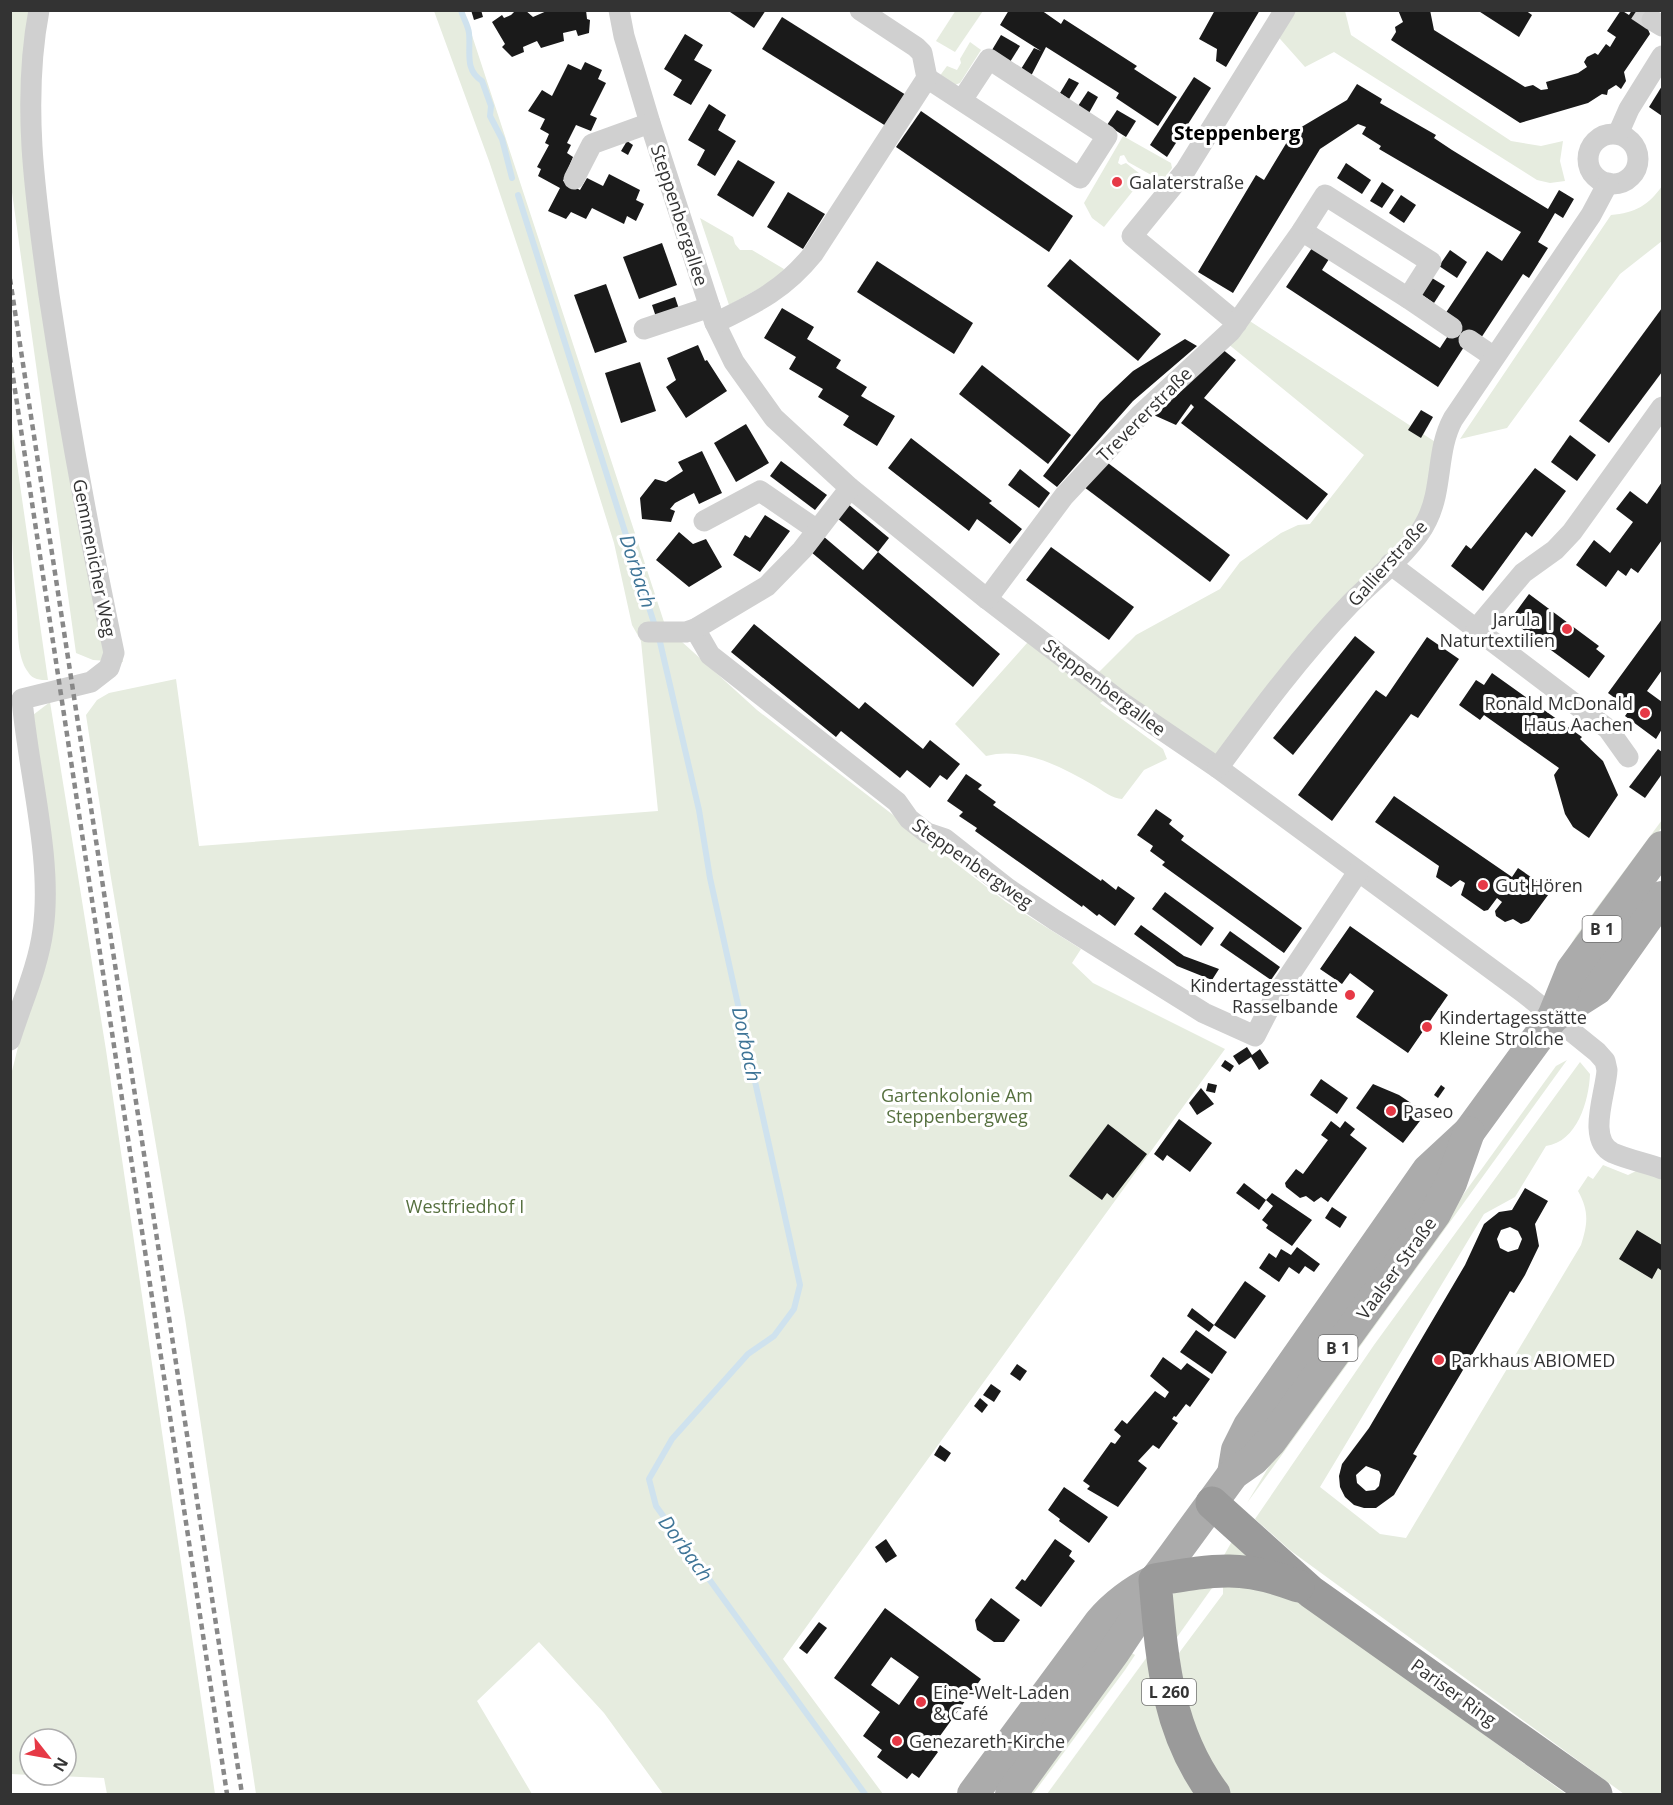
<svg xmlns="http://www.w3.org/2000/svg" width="1673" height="1805" font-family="'Open Sans',sans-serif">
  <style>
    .green { fill: #e6ecdf }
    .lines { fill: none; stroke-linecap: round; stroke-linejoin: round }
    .stream { stroke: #cfe2ee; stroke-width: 6 }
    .building { fill: #1a1a1a; fill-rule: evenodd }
    .street-tunnel { stroke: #d6d6d6; stroke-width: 21; stroke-dasharray: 21 10; stroke-linecap: butt }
    .street { stroke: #d0d0d0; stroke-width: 21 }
    .primary { stroke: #ababab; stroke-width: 32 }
    .highway { stroke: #9a9a9a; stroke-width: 33 }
    .rail { stroke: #888; stroke-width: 4.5; stroke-dasharray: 6 4.5; stroke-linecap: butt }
    .poi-dot { fill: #e63946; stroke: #fff; stroke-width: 2 }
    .labels { text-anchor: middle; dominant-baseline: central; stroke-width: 6; stroke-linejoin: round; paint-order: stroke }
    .shield { fill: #fff; stroke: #707070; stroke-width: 1.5 }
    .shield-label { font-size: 16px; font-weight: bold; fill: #333 }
    .poi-label { font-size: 18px; fill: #333; stroke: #fff; text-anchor: start }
    .street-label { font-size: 18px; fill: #333; stroke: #fff }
    .park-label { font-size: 18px; fill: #56703f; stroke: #fff }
    .neighbourhood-label { font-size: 20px; font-weight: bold; fill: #000; stroke: #fff }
    .water-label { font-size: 20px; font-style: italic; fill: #3f7597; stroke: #fff }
  </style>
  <rect width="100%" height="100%" fill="#fff"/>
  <g class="green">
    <polygon points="956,10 983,11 955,52 936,41"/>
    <polygon points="10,11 46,11 37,87 41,158 71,388 123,662 93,660 76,653 11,185"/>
    <polygon points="434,11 464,11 664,622 681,641 757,710 1006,902 1081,949 1072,963 1093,983 1225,1049 783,1659 883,1794 663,1794 604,1713 539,1642 477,1701 532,1794 256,1794 185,1318 111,878 86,715 97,700 109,693 176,679 199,846 658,811 641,641 632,625 614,543 571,406 489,161"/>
    <polygon points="1285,11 1345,11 1351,35 1511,141 1541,146 1563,141 1560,161 1565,181 1550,183 1537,180 1334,52 1305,67 1273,31"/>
    <polygon points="970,42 981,50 960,83 952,86 939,77 947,66 957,70 961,63 960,59"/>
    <polygon points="1123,136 1171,163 1172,168 1162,181 1128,162 1124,155 1120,156 1118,163 1121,165 1126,163 1144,177 1104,227 1092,218 1084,203"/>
    <path d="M1662 186V241L1620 274 1507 428 1460 439 1611 215C1635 213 1649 205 1662 186Z"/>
    <polygon points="700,218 733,237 735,244 740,250 752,250 784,269 780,277 729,305"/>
    <path d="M1242 316 1443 447 1427 521 1218 768 1112 695 1100 703 1163 749 1167 759 1144 770 1122 799C1113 799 1102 790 1093 785 1061 767 1024 746 986 756L955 724 1035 634 1092 679 1136 635 1220 589 1240 562 1281 533 1298 525 1310 524 1364 455 1222 339Z"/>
    <path d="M10 415 48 680C40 680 33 680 28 672 17 657 18 631 17 614 11 547 10 482 10 415Z"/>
    <polygon points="50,702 106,1050 215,1794 107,1794 104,1778 34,1775 66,1775 66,1739 30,1739 30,1775 11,1774 10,1079 25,1019 49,946 33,715"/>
    <polygon points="1662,820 1662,827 1574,949 1570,946 1576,936"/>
    <polygon points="1567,1060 1247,1503 1279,1450 1556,1066"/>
    <path d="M1580 1062 1590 1074C1589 1101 1577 1142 1546 1146L1515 1197 1484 1214 1320 1487 1380 1534 1406 1538 1581 1245C1588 1223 1589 1211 1578 1191L1588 1176 1593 1179 1603 1165 1628 1175 1640 1169 1662 1176V1794H1624L1291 1551 1255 1519 1374 1345Z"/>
    <polygon points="1235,1536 1255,1556 1223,1557"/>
    <polygon points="1223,1583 1280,1593 1310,1608 1566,1794 1224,1794 1187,1735 1179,1653 1223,1594"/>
    <polygon points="1212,1588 1175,1640 1166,1604 1176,1590"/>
    <polygon points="1130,1652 1135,1655 1125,1670 1033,1794 1025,1794"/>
    <polygon points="1147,1657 1199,1794 1047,1794"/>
  </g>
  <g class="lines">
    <g class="stream">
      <path d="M461 10C463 18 468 25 469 33 471 51 464 70 482 81L491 106 490 116 502 139 512 178"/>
      <polyline points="518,195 660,642 699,810 710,878 800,1285 794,1309 774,1336 748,1354 672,1439 649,1479 656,1506 865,1794"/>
    </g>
  </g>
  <g class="building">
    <polygon points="471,10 481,10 483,17 474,20"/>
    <polygon points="516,10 525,10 533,17 549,10 586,10 587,19 590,20 589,33 578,36 576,30 563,33 564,41 541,48 537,41 523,47 524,52 512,57 502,47 505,44 492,22 502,15 504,18 511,15"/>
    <polygon points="727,10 766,10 754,28"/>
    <polygon points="1009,10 1041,10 1061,24 1064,19 1137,66 1134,69 1177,97 1158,126 1116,98 1119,93 1046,47 1031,76 1021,69 1034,48 1041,51 1000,25"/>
    <polygon points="1215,10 1260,10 1226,67 1216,61 1217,49 1199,39"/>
    <polygon points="1398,10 1430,10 1434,30 1525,87 1533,85 1541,90 1548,89 1546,82 1578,73 1587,67 1584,62 1587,57 1595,53 1598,55 1606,44 1610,47 1616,37 1607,31 1621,10 1629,15 1632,10 1658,10 1647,27 1650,34 1624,72 1626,81 1621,89 1616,85 1608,90 1607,95 1602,94 1588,103 1520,123 1391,40 1396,32 1395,27 1403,22"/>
    <polygon points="1477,10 1525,10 1532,15 1519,37"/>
    <polygon points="782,17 906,95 886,126 762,49"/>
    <polygon points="685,34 703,45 694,60 712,70 691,105 673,95 682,80 664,69"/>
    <polygon points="1001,35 1020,46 1010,62 992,50"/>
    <polygon points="585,62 602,70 598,79 606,83 590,115 597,118 591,131 576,125 567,143 571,145 567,153 573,157 563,181 580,190 587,178 603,186 609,174 640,190 636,200 644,204 636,221 627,216 624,224 592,208 586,219 571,212 566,219 548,211 560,188 538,176 541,169 537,167 549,145 545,143 549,134 540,129 545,119 528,111 542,90 552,96 568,64 581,70"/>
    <polygon points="1194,77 1211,88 1167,157 1150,145"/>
    <polygon points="1069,78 1079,83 1069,99 1060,93"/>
    <polygon points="1357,84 1382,99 1380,103 1436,135 1434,138 1452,150 1548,209 1559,190 1574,199 1563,218 1555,213 1538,242 1548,248 1529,278 1523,274 1481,338 1473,333 1438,387 1286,287 1312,248 1329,259 1322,270 1440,348 1457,322 1445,314 1487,251 1502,261 1521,232 1379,149 1381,146 1362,134 1366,127 1358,124 1320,149 1233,293 1198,272 1256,175 1264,180 1293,132 1347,100"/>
    <polygon points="1662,86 1662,116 1649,107"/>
    <polygon points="1088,91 1098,97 1089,113 1078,106"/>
    <polygon points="709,104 726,115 718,130 736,141 715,176 697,165 705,150 688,140"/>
    <polygon points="1117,110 1136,121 1126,137 1107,125"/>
    <polygon points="921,111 1073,216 1049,252 896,147"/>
    <polygon points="627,141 633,145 628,155 621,151"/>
    <polygon points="738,160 775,182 753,217 717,195"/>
    <polygon points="1346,163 1371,180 1362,194 1337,178"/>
    <polygon points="1382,182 1394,190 1382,208 1370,201"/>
    <polygon points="788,192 825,214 803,249 767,227"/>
    <polygon points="1401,195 1416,205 1404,223 1389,213"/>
    <polygon points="662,243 677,285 639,299 623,257"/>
    <polygon points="1450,250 1467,262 1457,278 1439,266"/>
    <polygon points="1070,259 1161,334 1138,361 1047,286"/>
    <polygon points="877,261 973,323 954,354 857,292"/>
    <polygon points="1432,278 1445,286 1434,303 1421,294"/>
    <polygon points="606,284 627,342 595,353 574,295"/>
    <polygon points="675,297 679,309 656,317 652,305"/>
    <polygon points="782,308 814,327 807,339 841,360 836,368 867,387 861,396 895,416 877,446 843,425 849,416 818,397 823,389 789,369 796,357 764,338"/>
    <polygon points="1662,308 1662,372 1609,443 1579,421"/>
    <polygon points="1185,339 1197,346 1133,401 1057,487 1043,476 1100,402 1133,371"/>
    <polygon points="698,345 705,361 707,360 727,391 686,418 666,387 676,380 667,358"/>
    <polygon points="1222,349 1236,360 1204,398 1328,494 1307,520 1181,423 1194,407 1191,404 1176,425 1147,412"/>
    <polygon points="640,362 656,411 621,423 605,373"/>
    <polygon points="982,365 1071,435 1048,464 959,394"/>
    <polygon points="1421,410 1433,417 1421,438 1408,430"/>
    <polygon points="746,424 769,463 736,482 714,443"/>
    <polygon points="1570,435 1596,455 1577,481 1551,462"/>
    <polygon points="911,438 992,501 989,503 1022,529 1010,544 977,519 969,531 888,468"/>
    <polygon points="702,451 722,493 699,504 694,493 675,503 670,509 675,511 671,522 642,519 640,498 655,479 666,482 683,471 678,462"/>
    <polygon points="1104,460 1230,555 1210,582 1084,487"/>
    <polygon points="781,461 827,495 815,510 770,476"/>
    <polygon points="1535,468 1566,491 1532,537 1526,532 1483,591 1451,566 1466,545 1471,549"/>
    <polygon points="1020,469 1050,493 1039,508 1008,485"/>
    <polygon points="1662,482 1662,540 1638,573 1631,568 1626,576 1618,570 1606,587 1576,565 1594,540 1610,553 1633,522 1616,509 1630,491 1647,504"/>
    <polygon points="848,504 889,538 878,552 837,518"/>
    <polygon points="765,515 790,531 760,572 733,555 745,535 750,538"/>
    <polygon points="679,532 693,544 706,539 722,567 689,587 656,560"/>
    <polygon points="823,536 863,570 878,552 1000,654 973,687 811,552"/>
    <polygon points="1051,547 1134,607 1109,640 1026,580"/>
    <polygon points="1529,594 1599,646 1596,649 1605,656 1589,678 1510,620"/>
    <polygon points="1662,619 1662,670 1647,691 1662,702 1662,729 1656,739 1625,716 1630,709 1608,693"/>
    <polygon points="754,624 859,709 865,702 923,749 930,740 960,764 947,780 940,775 930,788 907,770 900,778 841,731 836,737 731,652"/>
    <polygon points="1355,636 1375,652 1293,755 1273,738"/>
    <polygon points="1427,637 1459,659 1418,718 1411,714 1332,821 1298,795 1376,690 1386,697"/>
    <polygon points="1492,673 1582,737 1580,739 1603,761 1618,795 1589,838 1573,827 1565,814 1554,775 1559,768 1484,715 1480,720 1459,705 1476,680 1484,685"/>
    <polygon points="1658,749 1662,752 1662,774 1645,798 1629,787"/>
    <polygon points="966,774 982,785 978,789 996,802 993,805 1101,881 1102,879 1116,890 1118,886 1135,898 1115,926 1099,914 1097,916 1083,905 1082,907 975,831 977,828 959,816 963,812 947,801"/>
    <polygon points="1394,796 1512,877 1518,868 1551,891 1529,921 1521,924 1513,919 1505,922 1496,916 1495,911 1502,902 1497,898 1488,910 1484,911 1461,895 1465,883 1460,880 1451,887 1436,877 1439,866 1375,822"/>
    <polygon points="1156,809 1172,820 1169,824 1184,836 1181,840 1302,928 1284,953 1162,865 1165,862 1150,851 1153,846 1137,835"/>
    <polygon points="1165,892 1214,928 1201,946 1152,909"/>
    <polygon points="1141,925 1184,956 1219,969 1212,980 1177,966 1134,934"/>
    <polygon points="1350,926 1448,995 1408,1053 1356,1017 1374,991 1350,973 1342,984 1320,969"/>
    <polygon points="1230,931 1280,967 1271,980 1220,945"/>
    <polygon points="1247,1047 1252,1055 1260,1049 1269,1063 1259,1070 1251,1057 1239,1065 1233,1056"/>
    <polygon points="1225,1060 1234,1066 1230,1072 1221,1066"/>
    <polygon points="1321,1079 1348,1098 1337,1114 1310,1095"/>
    <polygon points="1208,1083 1217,1085 1215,1093 1206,1091"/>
    <polygon points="1373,1084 1399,1095 1426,1113 1403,1143 1356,1108"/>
    <polygon points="1441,1085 1445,1088 1438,1098 1434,1095"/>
    <polygon points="1201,1088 1214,1104 1197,1115 1189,1103"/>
    <polygon points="1179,1119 1212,1143 1190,1172 1167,1155 1163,1161 1154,1154"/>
    <polygon points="1331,1121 1340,1128 1345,1121 1355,1129 1350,1135 1367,1148 1328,1202 1321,1197 1314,1202 1306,1196 1300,1198 1286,1187 1285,1183 1296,1169 1303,1174 1328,1140 1321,1135"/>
    <polygon points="1108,1124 1147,1154 1113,1198 1107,1193 1102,1200 1069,1176"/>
    <polygon points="1244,1183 1266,1200 1259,1210 1236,1193"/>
    <path d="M1525 1188 1548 1201 1535 1224 1539 1246 1525 1275 1514 1293 1510 1291 1413 1454 1417 1456 1394 1495 1376 1508H1364L1354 1505 1345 1497 1340 1487 1339 1476 1342 1464 1369 1428 1465 1265 1484 1224 1499 1212 1512 1210ZM1510 1227 1518 1231 1522 1239 1518 1249 1508 1252 1500 1248 1497 1239 1501 1230ZM1366 1466 1379 1471 1381 1475 1379 1486 1375 1490 1366 1491 1357 1483 1356 1475Z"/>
    <polygon points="1272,1193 1312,1220 1292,1246 1266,1228 1268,1225 1262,1220 1273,1206 1266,1200"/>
    <polygon points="1332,1207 1347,1217 1340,1228 1325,1218"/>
    <polygon points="1637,1230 1662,1245 1662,1271 1658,1268 1652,1279 1619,1259"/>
    <polygon points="1297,1247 1320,1264 1314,1272 1305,1266 1299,1274 1289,1267 1279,1282 1259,1268 1269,1253 1276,1258 1281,1249 1291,1255"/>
    <polygon points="1245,1281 1266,1296 1235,1339 1214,1325"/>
    <polygon points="1192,1308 1214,1325 1209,1332 1187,1316"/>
    <polygon points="1196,1330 1227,1352 1212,1374 1180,1352"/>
    <polygon points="1163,1357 1181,1370 1187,1363 1210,1379 1190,1407 1186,1404 1176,1417 1174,1416 1172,1419 1178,1423 1159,1449 1153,1445 1138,1461 1147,1468 1118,1507 1087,1489 1090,1486 1083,1481 1111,1442 1115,1444 1121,1436 1114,1430 1122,1420 1127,1424 1155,1391 1165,1398 1169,1392 1150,1376"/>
    <polygon points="1017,1364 1027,1371 1020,1381 1010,1374"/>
    <polygon points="991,1384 1001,1391 994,1402 983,1395"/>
    <polygon points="980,1398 988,1405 982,1413 974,1406"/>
    <polygon points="940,1445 951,1453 945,1462 934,1455"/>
    <polygon points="1064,1487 1108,1517 1089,1543 1059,1521 1060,1519 1048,1510"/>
    <polygon points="886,1539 897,1556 886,1563 875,1547"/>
    <polygon points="1055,1539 1072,1551 1069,1556 1075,1561 1041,1607 1015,1588 1022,1579 1025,1581"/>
    <polygon points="991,1598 1020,1620 1004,1642 994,1642 977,1630 975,1620"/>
    <path d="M885 1608 981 1679 932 1747 938 1752 919 1778 912 1773 907 1779 877 1757 882 1750 863 1736 880 1712 834 1678ZM891 1657 919 1677 899 1705 871 1685Z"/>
    <polygon points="819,1622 827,1628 807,1654 799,1648"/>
  </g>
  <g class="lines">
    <polyline class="street-tunnel" points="1637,10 1652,20"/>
    <g class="street">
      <path d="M619 10 624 36 650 123 715 323 734 362 774 418 850 488 987 599 1124 704 1218 768 1524 993 1597 1052 1605 1061 1607 1070C1606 1093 1586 1140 1613 1153 1629 1160 1647 1163 1662 1169"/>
      <polyline points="1652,20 1662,26"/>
      <polyline points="927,78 1080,178 1107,136 989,59 962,100"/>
      <circle cx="1613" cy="159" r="25"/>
      <polyline points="1618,134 1629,109 1662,56"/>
      <polyline points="574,179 592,144 650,123"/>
      <polygon points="1325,195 1431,262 1408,298 1302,231"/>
      <polyline points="1408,298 1452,328"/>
      <path d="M715 323C756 303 784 290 813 254L927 78 922 53 916 47 860 10"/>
      <polyline points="1237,323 1132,236 1185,171 1285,10"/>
      <polyline points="644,329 710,307"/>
      <polyline points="1469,340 1494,357"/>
      <polyline points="704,521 760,491 817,530"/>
      <polyline points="1390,564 1608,729 1628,757"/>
      <polyline points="987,599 1064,496 1140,415 1231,331 1302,231"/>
      <polyline points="695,629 710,655 897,802 909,819 927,833 945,839 1007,888 1055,920 1204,1013 1255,1036 1275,997 1358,872"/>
      <polyline points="1476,629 1523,573 1555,550 1572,532 1662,407"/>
      <polyline points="648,632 686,632 695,629 767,586 802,550 850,488"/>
      <path d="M1218 768C1259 712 1301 655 1350 604 1373 580 1413 550 1427 520 1443 488 1436 450 1453 419L1591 215 1608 183"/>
      <path d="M10 1040C21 1004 38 968 43 930 53 859 28 771 22 699L91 682 109 668 114 653C89 534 67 415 49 295 36 201 21 105 39 10"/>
    </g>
    <g class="primary">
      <polyline points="1553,1017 1597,989 1662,897"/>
      <polyline points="1233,1474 1237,1450 1249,1426 1428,1170 1469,1132 1553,1017 1572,970 1662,847"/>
      <path d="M973 1794 1100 1622C1116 1603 1133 1591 1155 1580"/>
      <polyline points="1011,1794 1114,1652 1134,1622 1155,1580 1173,1556 1233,1474 1253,1460 1271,1441 1435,1214 1451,1183 1469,1132"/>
    </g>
    <g class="highway">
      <polyline points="1212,1503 1311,1592 1596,1794"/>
      <path d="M1214 1794C1166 1730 1162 1658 1155 1580 1213 1570 1242 1564 1298 1586"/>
    </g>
    <g class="rail">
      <polyline points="10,279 242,1794"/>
      <polyline points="10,357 227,1794"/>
    </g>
  </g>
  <g class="poi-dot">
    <circle cx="1117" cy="182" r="6"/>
    <circle cx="1567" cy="629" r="6"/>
    <circle cx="1645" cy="713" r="6"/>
    <circle cx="1483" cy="885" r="6"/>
    <circle cx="1350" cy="995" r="6"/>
    <circle cx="1427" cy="1027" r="6"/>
    <circle cx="1391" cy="1111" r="6"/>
    <circle cx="1439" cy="1360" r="6"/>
    <circle cx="921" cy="1702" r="6"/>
    <circle cx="897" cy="1741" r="6"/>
  </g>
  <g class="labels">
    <g class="shield">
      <rect x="1582.5" y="916" width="39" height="26" rx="4.5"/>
      <rect x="1318.5" y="1335" width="39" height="26" rx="4.5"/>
      <rect x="1142" y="1679" width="54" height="26" rx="4.5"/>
    </g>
    <g class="shield-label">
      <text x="1602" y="929">B 1</text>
      <text x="1338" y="1348">B 1</text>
      <text x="1169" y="1692">L 260</text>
    </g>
    <g class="poi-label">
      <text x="1129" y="182">Galaterstraße</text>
      <text x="1555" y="619" text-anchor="end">Jarula |<tspan x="1555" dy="21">Naturtextilien</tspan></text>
      <text x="1633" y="703" text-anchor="end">Ronald McDonald<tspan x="1633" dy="21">Haus Aachen</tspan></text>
      <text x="1495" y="885">Gut Hören</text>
      <text x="1338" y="985" text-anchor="end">Kindertagesstätte<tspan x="1338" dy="21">Rasselbande</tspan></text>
      <text x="1439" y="1017">Kindertagesstätte<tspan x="1439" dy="21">Kleine Strolche</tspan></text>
      <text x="1403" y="1111">Paseo</text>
      <text x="1451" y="1360">Parkhaus ABIOMED</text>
      <text x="933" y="1692">Eine-Welt-Laden<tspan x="933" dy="21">&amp; Café</tspan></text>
      <text x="909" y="1741">Genezareth-Kirche</text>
    </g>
    <g class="street-label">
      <text transform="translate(680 215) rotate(72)">Steppenbergallee</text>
      <text transform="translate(1144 414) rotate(-45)">Trevererstraße</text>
      <text transform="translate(95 558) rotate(79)">Gemmenicher Weg</text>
      <text transform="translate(1387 563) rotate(-48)">Gallierstraße</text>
      <text transform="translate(1105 687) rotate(37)">Steppenbergallee</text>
      <text transform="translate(973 863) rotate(35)">Steppenbergweg</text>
      <text transform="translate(1396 1268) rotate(-54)">Vaalser Straße</text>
      <text transform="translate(1454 1692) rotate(36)">Pariser Ring</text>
    </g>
    <g class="park-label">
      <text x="957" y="1095">Gartenkolonie Am<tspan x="957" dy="21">Steppenbergweg</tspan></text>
      <text x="465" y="1206">Westfriedhof I</text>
    </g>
    <g class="neighbourhood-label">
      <text x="1237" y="132">Steppenberg</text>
    </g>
    <g class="water-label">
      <text transform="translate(638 571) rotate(72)">Dorbach</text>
      <text transform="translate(747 1044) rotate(78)">Dorbach</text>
      <text transform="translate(686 1548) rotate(54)">Dorbach</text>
    </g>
  </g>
  <rect width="1673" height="1805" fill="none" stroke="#333333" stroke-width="24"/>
  <g transform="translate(48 1757) rotate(121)"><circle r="28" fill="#ffffff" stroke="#adadad" stroke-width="1.5"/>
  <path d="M0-4.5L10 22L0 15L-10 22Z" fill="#e63946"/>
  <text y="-9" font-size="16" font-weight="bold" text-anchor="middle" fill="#333333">N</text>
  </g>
</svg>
